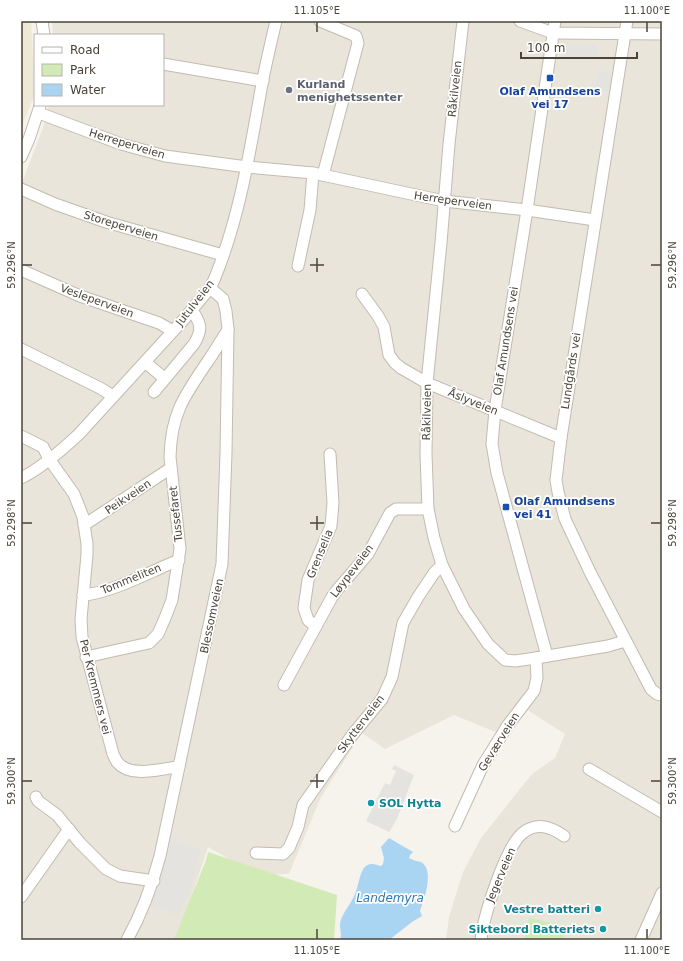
<svg xmlns="http://www.w3.org/2000/svg" width="683" height="961" font-family="'DejaVu Sans',sans-serif">
  <style>
    .residential { fill: #eae5da }
    .education { fill: #efe8d6 }
    .green { fill: #d2eab5 }
    .parking { fill: #e5e3e0 }
    .water { fill: #a9d4f2 }
    .lines { fill: none; stroke-linecap: round; stroke-linejoin: round }
    .minor-casing { stroke: #c2bbae; stroke-width: 13 }
    .minor { stroke: #fff; stroke-width: 11 }
    .ticks { fill: none; stroke: #4b4439; stroke-width: 1.5 }
    .transit-dot { fill: #1a4fb4; stroke: #fff; stroke-width: 1.5 }
    .worship-dot { fill: #6b7280; stroke: #fff; stroke-width: 1.5 }
    .culture-dot { fill: #0f9aa8; stroke: #fff; stroke-width: 1.5 }
    .labels { text-anchor: middle; dominant-baseline: central; stroke-width: 3.5; stroke-linejoin: round; paint-order: stroke }
    .worship-label { font-size: 11px; font-weight: bold; fill: #5b616d; stroke: #fff; text-anchor: start }
    .street-label { font-size: 11px; fill: #4b4439; stroke: #fff }
    .transit-label { font-size: 11px; font-weight: bold; fill: #164399; stroke: #fff }
    .culture-label { font-size: 11px; font-weight: bold; fill: #0d838f; stroke: #fff; text-anchor: end }
    .water-label { font-size: 12px; font-style: italic; fill: #2e7ab2; stroke: #fff }
    .neatline { fill: none; stroke: #4b4439; stroke-width: 1.5 }
    .ticks-label { font-size: 10px; text-anchor: middle; fill: #4b4439 }
  </style>
  <rect width="100%" height="100%" fill="#f6f3ec"/>
  <polygon class="residential" points="52,21 662,21 662,940 446,940 449,917 463,872 481,838 532,774 555,758 565,734 526,709 508,737 454,715 385,749 362,733 321,797 289,874 258,875 208,847 183,922 180,940 21,940 21,185 44,125 49,105 163,105 163,35 53,35"/>
  <polygon class="education" points="21,21 31,21 35,94 21,127"/>
  <g class="green">
    <polygon points="208,852 337,895 334,940 174,940 206,860"/>
    <polygon points="529,918 566,926 563,940 524,940"/>
  </g>
  <g class="parking">
    <rect x="564" y="45" width="33" height="15"/>
    <polygon points="598,71 614,74 611,92 595,89"/>
    <polygon points="394,765 414,775 397,819 389,832 366,821 385,783 390,785 396,771 392,769"/>
    <polygon points="169,838 201,850 190,892 178,915 150,906"/>
  </g>
  <path class="water" d="M389 838 413 852 410 855 409 858C412 860 417 861 421 862 435 870 424 900 420 911L422 916 412 922 389 940H340C342 934 340 930 340 925 340 915 352 903 355 894 358 888 360 870 366 866 371 862 376 865 381 866L383 864 384 858 381 847Z"/>
  <g class="lines">
    <defs>
      <g id="minor">
        <polyline points="42,21 44,35"/>
        <polyline points="320,21 356,36 358,43 323,175"/>
        <polyline points="463,21 449,144 441,243 427,383 426,454 428,509 434,538 442,565 464,609 488,644 505,660 515,661 536,658 608,646 625,641"/>
        <polyline points="520,21 553,33 662,34"/>
        <polyline points="627,21 561,438 556,480 558,492 565,519 590,572 651,689 657,694 662,695"/>
        <polyline points="163,64 263,81"/>
        <polyline points="39,113 121,144 165,156 247,167 313,173 444,201 527,210 595,220"/>
        <polyline points="21,157 29,139 40,106"/>
        <polyline points="21,189 55,204 106,222 223,255"/>
        <polyline points="298,266 310,210 313,173"/>
        <polyline points="21,270 80,296 159,323 173,331"/>
        <polyline points="362,294 378,316 384,327 389,355 395,363 401,368 427,383 561,438"/>
        <polyline points="21,349 100,388 113,396"/>
        <polyline points="145,362 164,378"/>
        <path d="M154 392 194 344C203 329 201 324 192 310"/>
        <path d="M21 436 43 447 49 459 74 494 83 517 87 544V555L81 619 82 637 113 754C114 756 116 760 117 762 131 779 162 768 179 767"/>
        <path d="M21 478C40 469 64 448 79 434L185 318 210 288 214 280C240 217 250 150 262 84 266 63 271 42 276 21"/>
        <polyline points="84,525 171,468"/>
        <path d="M83 595C112 593 151 571 179 560"/>
        <polyline points="315,626 308,620 304,608 308,580 331,526 333,503 330,454"/>
        <polyline points="547,656 497,473 492,444 495,410 527,210 555,21"/>
        <path d="M86 657 149 643 158 634 165 618 172 600 180 549 170 457C171 413 185 395 208 361 215 351 221 340 228 330"/>
        <polyline points="284,685 332,597 337,590 368,554 390,513 396,509 428,509"/>
        <polyline points="589,769 662,812"/>
        <polyline points="36,797 38,801 57,815 80,843 106,869 120,876 154,881"/>
        <polyline points="455,826 483,765 508,725 534,691 537,678 536,658"/>
        <polyline points="256,853 283,854 289,848 298,827 303,805 353,734 382,699 392,677 403,623 418,597 434,573 442,565"/>
        <polyline points="21,897 69,829"/>
        <path d="M127 940C142 913 152 886 160 856L222 564 226 453 228 329 226 311 223 299 210 288"/>
        <path d="M481 940C483 918 506 844 524 832 538 822 551 827 564 836"/>
        <polyline points="641,940 662,893"/>
      </g>
    </defs>
    <use href="#minor" class="minor-casing"/>
    <use href="#minor" class="minor"/>
  </g>
  <path class="ticks" d="M317 22V32M647 22V32M317 258V272M22 265H32M310 265H324M651 265H661M317 516V530M22 523H32M310 523H324M651 523H661M317 774V788M22 781H32M310 781H324M651 781H661M317 929V939M647 929V939"/>
  <g class="transit-dot">
    <rect x="546" y="74" width="8" height="8" rx="2"/>
    <rect x="502" y="503" width="8" height="8" rx="2"/>
  </g>
  <circle class="worship-dot" cx="289" cy="90" r="4"/>
  <g class="culture-dot">
    <circle cx="371" cy="803" r="4"/>
    <circle cx="598" cy="909" r="4"/>
    <circle cx="603" cy="929" r="4"/>
  </g>
  <g class="labels">
    <g class="worship-label">
      <text x="297" y="84">Kurland<tspan x="297" dy="13">menighetssenter</tspan></text>
    </g>
    <g class="street-label">
      <text transform="translate(455 89) rotate(-84)">Råkilveien</text>
      <text transform="translate(127 144) rotate(17)">Herreperveien</text>
      <text transform="translate(453 201) rotate(8)">Herreperveien</text>
      <text transform="translate(121 226) rotate(17)">Storeperveien</text>
      <text transform="translate(97 301) rotate(20)">Vesleperveien</text>
      <text transform="translate(195 303) rotate(-52)">Jutulveien</text>
      <text transform="translate(506 341) rotate(-81)">Olaf Amundsens vei</text>
      <text transform="translate(571 371) rotate(-81)">Lundgårds vei</text>
      <text transform="translate(473 402) rotate(22)">Åslyveien</text>
      <text transform="translate(427 412) rotate(-89)">Råkilveien</text>
      <text transform="translate(128 497) rotate(-34)">Peikveien</text>
      <text transform="translate(176 514) rotate(-96)">Tussefaret</text>
      <text transform="translate(320 554) rotate(-68)">Grenselia</text>
      <text transform="translate(352 571) rotate(-53)">Løypeveien</text>
      <text transform="translate(131 579) rotate(-22)">Tommeliten</text>
      <text transform="translate(212 616) rotate(-78)">Blessomveien</text>
      <text transform="translate(95 687) rotate(76)">Per Kremmers vei</text>
      <text transform="translate(361 724) rotate(-53)">Skytterveien</text>
      <text transform="translate(499 742) rotate(-58)">Geværveien</text>
      <text transform="translate(501 875) rotate(-67)">Jegerveien</text>
    </g>
    <g class="transit-label">
      <text x="550" y="91">Olaf Amundsens<tspan x="550" dy="13">vei 17</tspan></text>
      <text x="514" y="501" text-anchor="start">Olaf Amundsens<tspan x="514" dy="13">vei 41</tspan></text>
    </g>
    <g class="culture-label">
      <text x="379" y="803" text-anchor="start">SOL Hytta</text>
      <text x="590" y="909">Vestre batteri</text>
      <text x="595" y="929">Siktebord Batteriets</text>
    </g>
    <g class="water-label">
      <text x="390" y="898">Landemyra</text>
    </g>
  </g>
  <rect width="683" height="961" fill="none" stroke="#ffffff" stroke-width="44"/>
  <rect x="34" y="34" width="130" height="72" fill="#ffffff" stroke="#b7b4b0"/>
  <rect x="42" y="47" width="20" height="6" fill="#ffffff" stroke="#b7b4b0"/>
  <text x="70" y="54" font-size="12" fill="#4b4439">Road</text>
  <rect x="42" y="64" width="20" height="12" fill="#d2eab5" stroke="#b7b4b0"/>
  <text x="70" y="74" font-size="12" fill="#4b4439">Park</text>
  <rect x="42" y="84" width="20" height="12" fill="#a9d4f2" stroke="#b7b4b0"/>
  <text x="70" y="94" font-size="12" fill="#4b4439">Water</text>
  <path d="M521 52v6h116v-6" fill="none" stroke="#4b4439" stroke-width="2"/>
  <text x="527" y="52" font-size="12" fill="#4b4439" stroke="#ffffff" stroke-width="3" paint-order="stroke">100 m</text>
  <rect x="22" y="22" width="639" height="917" class="neatline"/>
  <g class="ticks-label">
    <text x="317" y="14">11.105°E</text>
    <text x="647" y="14">11.100°E</text>
    <text transform="translate(672 265) rotate(-90)" y="4">59.296°N</text>
    <text transform="translate(11 265) rotate(-90)" y="4">59.296°N</text>
    <text transform="translate(672 523) rotate(-90)" y="4">59.298°N</text>
    <text transform="translate(11 523) rotate(-90)" y="4">59.298°N</text>
    <text transform="translate(672 781) rotate(-90)" y="4">59.300°N</text>
    <text transform="translate(11 781) rotate(-90)" y="4">59.300°N</text>
    <text x="317" y="954">11.105°E</text>
    <text x="647" y="954">11.100°E</text>
  </g>
</svg>
